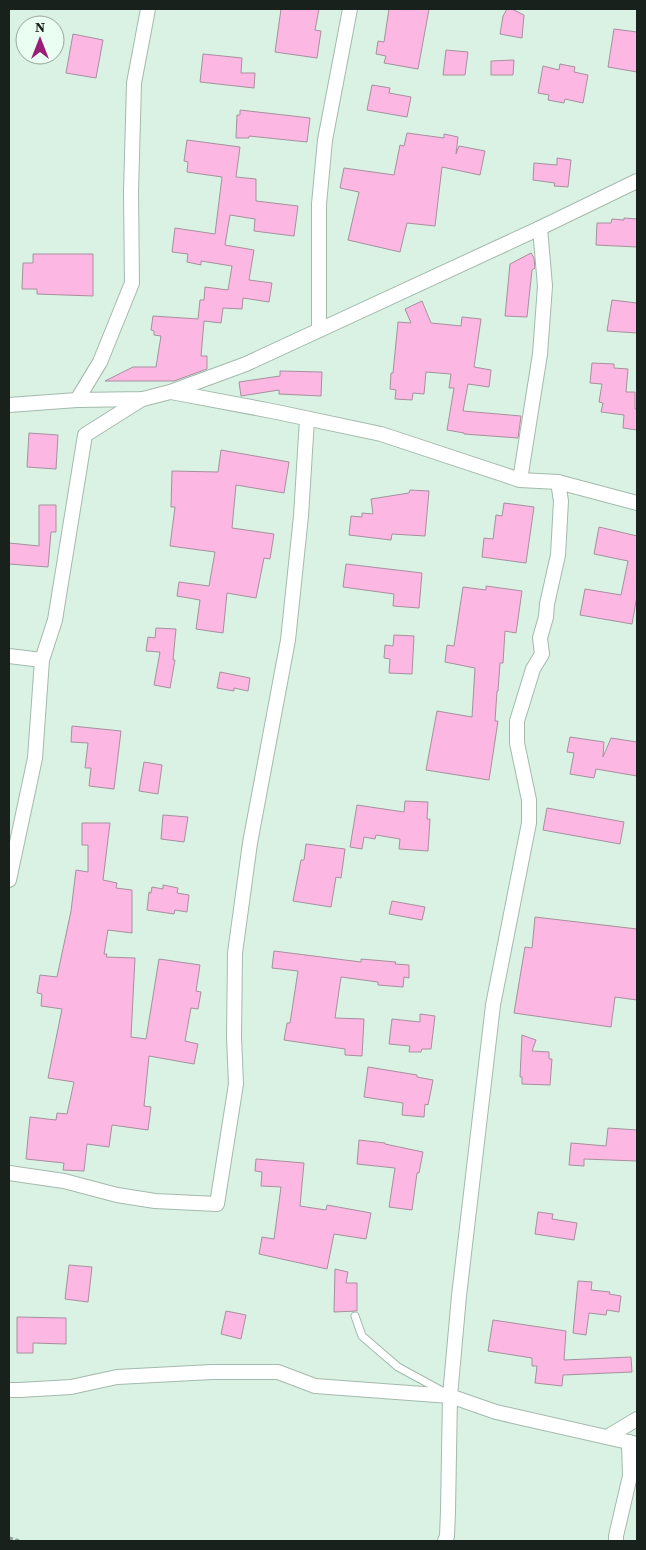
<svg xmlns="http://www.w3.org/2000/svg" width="646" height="1550" font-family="'Source Serif 4',serif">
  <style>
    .building { fill: #fcb8e3; stroke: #a6909d }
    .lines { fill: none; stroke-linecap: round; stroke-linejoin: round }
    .lane-casing { stroke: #a3baad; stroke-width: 9 }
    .street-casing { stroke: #a3baad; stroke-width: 16 }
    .path { stroke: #8fa297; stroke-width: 3; stroke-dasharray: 4 2.5; stroke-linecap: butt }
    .lane { stroke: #fff; stroke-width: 7 }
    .street { stroke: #fff; stroke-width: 14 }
  </style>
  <rect width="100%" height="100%" fill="#daf2e4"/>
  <g class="building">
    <polygon points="281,9 319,9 315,30 321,31 317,58 275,52"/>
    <polygon points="389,9 429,9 418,69 384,63 386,56 376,54 378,41 384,42"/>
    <polygon points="507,9 512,9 524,15 522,38 500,34 503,16"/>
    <polygon points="614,29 637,32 637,72 608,67"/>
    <polygon points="73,34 103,40 96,78 66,73"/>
    <polygon points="446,50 468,52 465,75 443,75"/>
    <polygon points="203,54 242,58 241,73 255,73 254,88 200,82"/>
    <polygon points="514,60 513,75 491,75 491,61"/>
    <polygon points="560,64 575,67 574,72 588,75 583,103 565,99 564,103 548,100 549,95 538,93 543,66 559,70"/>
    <polygon points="372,85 390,88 389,93 411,97 407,117 367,110"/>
    <polygon points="240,110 310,118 307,142 249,136 249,138 236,138 237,115 240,115"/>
    <polygon points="407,133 444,138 444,134 458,137 456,154 459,146 485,151 480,175 442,167 435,226 407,223 400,252 348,240 359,192 340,188 344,168 394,175 400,145 404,146"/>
    <polygon points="187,140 240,147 236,177 256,179 256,201 298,206 294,236 254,231 255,219 230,215 225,245 254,250 249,280 272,283 269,302 243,298 242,309 223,308 221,323 204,321 201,356 207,356 207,369 174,381 105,381 133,367 156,367 161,336 154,335 154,331 151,330 153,316 198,319 200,300 204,300 205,287 228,290 232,266 201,261 201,265 187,262 188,254 172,252 175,228 215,234 222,177 187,172 188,162 184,161"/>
    <polygon points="557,158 571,160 568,187 554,186 555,183 533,180 534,163 557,165"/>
    <polygon points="624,218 637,219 637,247 596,245 597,223 611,223 612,219 624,220"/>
    <polygon points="531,253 534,258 535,268 532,270 527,317 505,316 510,264"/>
    <polygon points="33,254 93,254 93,296 37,294 37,289 22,289 23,263 33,263"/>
    <polygon points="612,300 637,303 637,333 607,331"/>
    <polygon points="422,301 431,323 461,326 462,317 481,319 474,367 491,370 489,387 468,384 463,411 521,416 518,438 464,434 464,433 447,430 454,388 449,388 451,374 426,372 424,394 413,393 412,400 395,399 396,390 390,389 391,373 393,373 398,322 411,323 405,309"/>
    <polygon points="592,363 614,364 614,368 628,369 626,392 635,392 635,409 637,409 637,430 623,428 624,415 601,412 603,403 599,402 602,384 590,383"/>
    <polygon points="280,371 322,372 321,396 279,394 279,390 241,396 239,382 280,376"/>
    <polygon points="29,433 58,435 56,469 27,467"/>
    <polygon points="221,450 289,462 284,493 236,485 232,528 274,534 270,559 264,558 256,598 227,593 223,633 196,629 200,600 177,596 179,582 209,586 215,552 170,546 175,507 171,507 172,471 218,472"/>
    <polygon points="410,490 429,491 425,536 392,534 391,540 349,535 351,516 362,517 362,513 373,514 371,499 409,493"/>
    <polygon points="504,503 534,507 526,563 482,557 484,538 493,539 496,515 502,516"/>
    <polygon points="39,505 56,505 56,532 51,532 48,567 9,564 9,543 39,546"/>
    <polygon points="599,527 637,536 637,596 632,624 580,615 585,589 621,595 628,561 594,554"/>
    <polygon points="346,564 422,573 419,608 393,606 394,594 343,587"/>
    <polygon points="486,586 522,591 516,633 505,631 503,663 500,663 498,691 497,691 495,721 498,721 489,780 426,770 437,711 472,717 475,668 445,662 447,645 454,646 463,587 486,590"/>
    <polygon points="156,628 176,629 173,660 175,660 170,688 154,685 160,652 146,651 148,637 155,638"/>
    <polygon points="394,635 414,636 412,674 389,673 390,659 384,658 385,645 393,646"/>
    <polygon points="220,672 250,678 248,691 234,688 234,691 217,688"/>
    <polygon points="72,726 121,731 114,789 89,786 91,768 85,768 88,743 71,742"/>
    <polygon points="570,737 604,742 603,757 611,738 637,742 637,776 596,769 594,778 570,774 574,753 567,752"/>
    <polygon points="144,762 162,765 158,794 139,791"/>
    <polygon points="405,801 428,802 427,819 430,819 428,851 399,849 400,839 376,835 375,839 364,837 362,849 350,847 357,805 404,812"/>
    <polygon points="547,808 624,822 620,844 543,830"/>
    <polygon points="163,815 188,817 184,842 161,839"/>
    <polygon points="82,823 110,823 103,880 117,883 116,888 132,890 132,933 108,930 104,954 107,954 106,957 135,958 131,1037 146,1039 159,959 200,965 196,991 201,992 198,1009 191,1008 185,1041 198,1044 194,1064 149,1056 144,1106 151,1107 148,1130 112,1125 109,1147 87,1144 84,1171 63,1170 64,1163 26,1159 30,1117 56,1120 57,1113 67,1114 74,1082 48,1078 62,1009 41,1006 42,994 37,993 40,975 57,977 71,911 76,870 88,872 88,845 82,845"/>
    <polygon points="306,844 345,849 341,878 336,877 331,907 293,901 301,860 304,860"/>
    <polygon points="163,885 178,888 177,893 189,895 187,912 175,910 174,914 147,910 149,892 151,893 152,887 163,889"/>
    <polygon points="392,901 425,907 422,920 389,914"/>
    <polygon points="535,917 637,929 637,1000 615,997 611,1027 514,1013 525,947 532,948"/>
    <polygon points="274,951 361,962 361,959 396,962 395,964 409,965 409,978 404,977 403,987 378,985 378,982 341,977 335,1018 364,1019 362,1056 345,1055 345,1049 284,1040 287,1023 290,1023 298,971 272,968"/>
    <polygon points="420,1014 435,1016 431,1049 422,1049 421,1052 409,1052 410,1046 389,1044 392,1019 420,1022"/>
    <polygon points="522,1035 536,1040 532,1051 549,1052 549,1059 552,1059 550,1085 522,1084 522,1077 520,1077"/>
    <polygon points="368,1067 417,1075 417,1077 433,1080 428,1105 425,1104 424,1117 402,1115 403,1103 364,1097"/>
    <polygon points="608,1128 637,1130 637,1161 584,1159 584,1166 569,1165 571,1143 606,1146"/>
    <polygon points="359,1140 385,1143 385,1144 423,1152 419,1173 417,1173 412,1210 389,1207 395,1168 357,1164"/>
    <polygon points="256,1159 304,1163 300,1206 326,1210 327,1205 371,1213 366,1239 334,1234 327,1269 259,1254 262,1237 274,1239 281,1187 261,1186 262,1172 255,1171"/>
    <polygon points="538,1212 553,1214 552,1219 577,1223 574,1240 535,1234"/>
    <polygon points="69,1265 92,1267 88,1302 65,1299"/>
    <polygon points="335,1269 348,1272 346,1283 357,1283 357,1311 334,1312"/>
    <polygon points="578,1281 592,1282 591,1290 610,1292 609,1294 621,1296 619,1312 607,1310 606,1315 589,1313 586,1335 573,1333"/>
    <polygon points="226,1311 246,1315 241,1339 221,1334"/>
    <polygon points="17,1317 66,1318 66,1344 33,1343 33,1353 17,1353"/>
    <polygon points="493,1320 566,1331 564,1360 631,1357 632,1372 563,1375 562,1386 535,1383 537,1366 532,1366 532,1358 488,1351"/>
  </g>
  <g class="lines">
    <defs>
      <polyline id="lane" points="355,1316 362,1336 398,1367 444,1392"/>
      <g id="street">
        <polyline points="319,330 319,204 325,140 350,9"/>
        <polyline points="171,392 272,411 381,434 520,480 558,482 637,503"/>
        <polyline points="77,400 100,362 132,283 131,192 134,83 148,9"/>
        <polyline points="9,405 77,400 143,399 170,392 246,364 540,228 637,181"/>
        <polyline points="520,480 540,354 545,286 540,228"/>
        <polyline points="558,482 561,501 558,555 547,604 546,617 540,638 542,654 533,669 517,721 517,743 529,800 529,823 493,1005 459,1296 450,1396 496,1412 637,1444"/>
        <polyline points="9,656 42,660"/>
        <polyline points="9,880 35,758 42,660 55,620 85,435 142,399"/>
        <polyline points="9,1173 64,1181 117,1195 155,1201 217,1204 236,1084 234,1037 235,953 250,843 288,640 301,516 307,419"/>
        <polyline points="9,1390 20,1390 71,1387 117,1377 212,1372 278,1372 315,1386 450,1396 448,1511 447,1536 445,1541"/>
        <polyline points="607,1437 637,1419"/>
        <polyline points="616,1541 616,1536 630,1476 629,1442"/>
      </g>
    </defs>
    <use href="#lane" class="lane-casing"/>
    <use href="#street" class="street-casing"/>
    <polyline class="path" points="9,1538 20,1541"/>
    <use href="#lane" class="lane"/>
    <use href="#street" class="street"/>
  </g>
  <rect width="646" height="1550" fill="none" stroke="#18211c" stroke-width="20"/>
  <g transform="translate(40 40)"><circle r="24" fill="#ebfef2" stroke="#97a69c"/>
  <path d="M0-4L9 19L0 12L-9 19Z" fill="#981e77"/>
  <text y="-8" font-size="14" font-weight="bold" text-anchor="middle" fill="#18211c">N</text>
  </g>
</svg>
